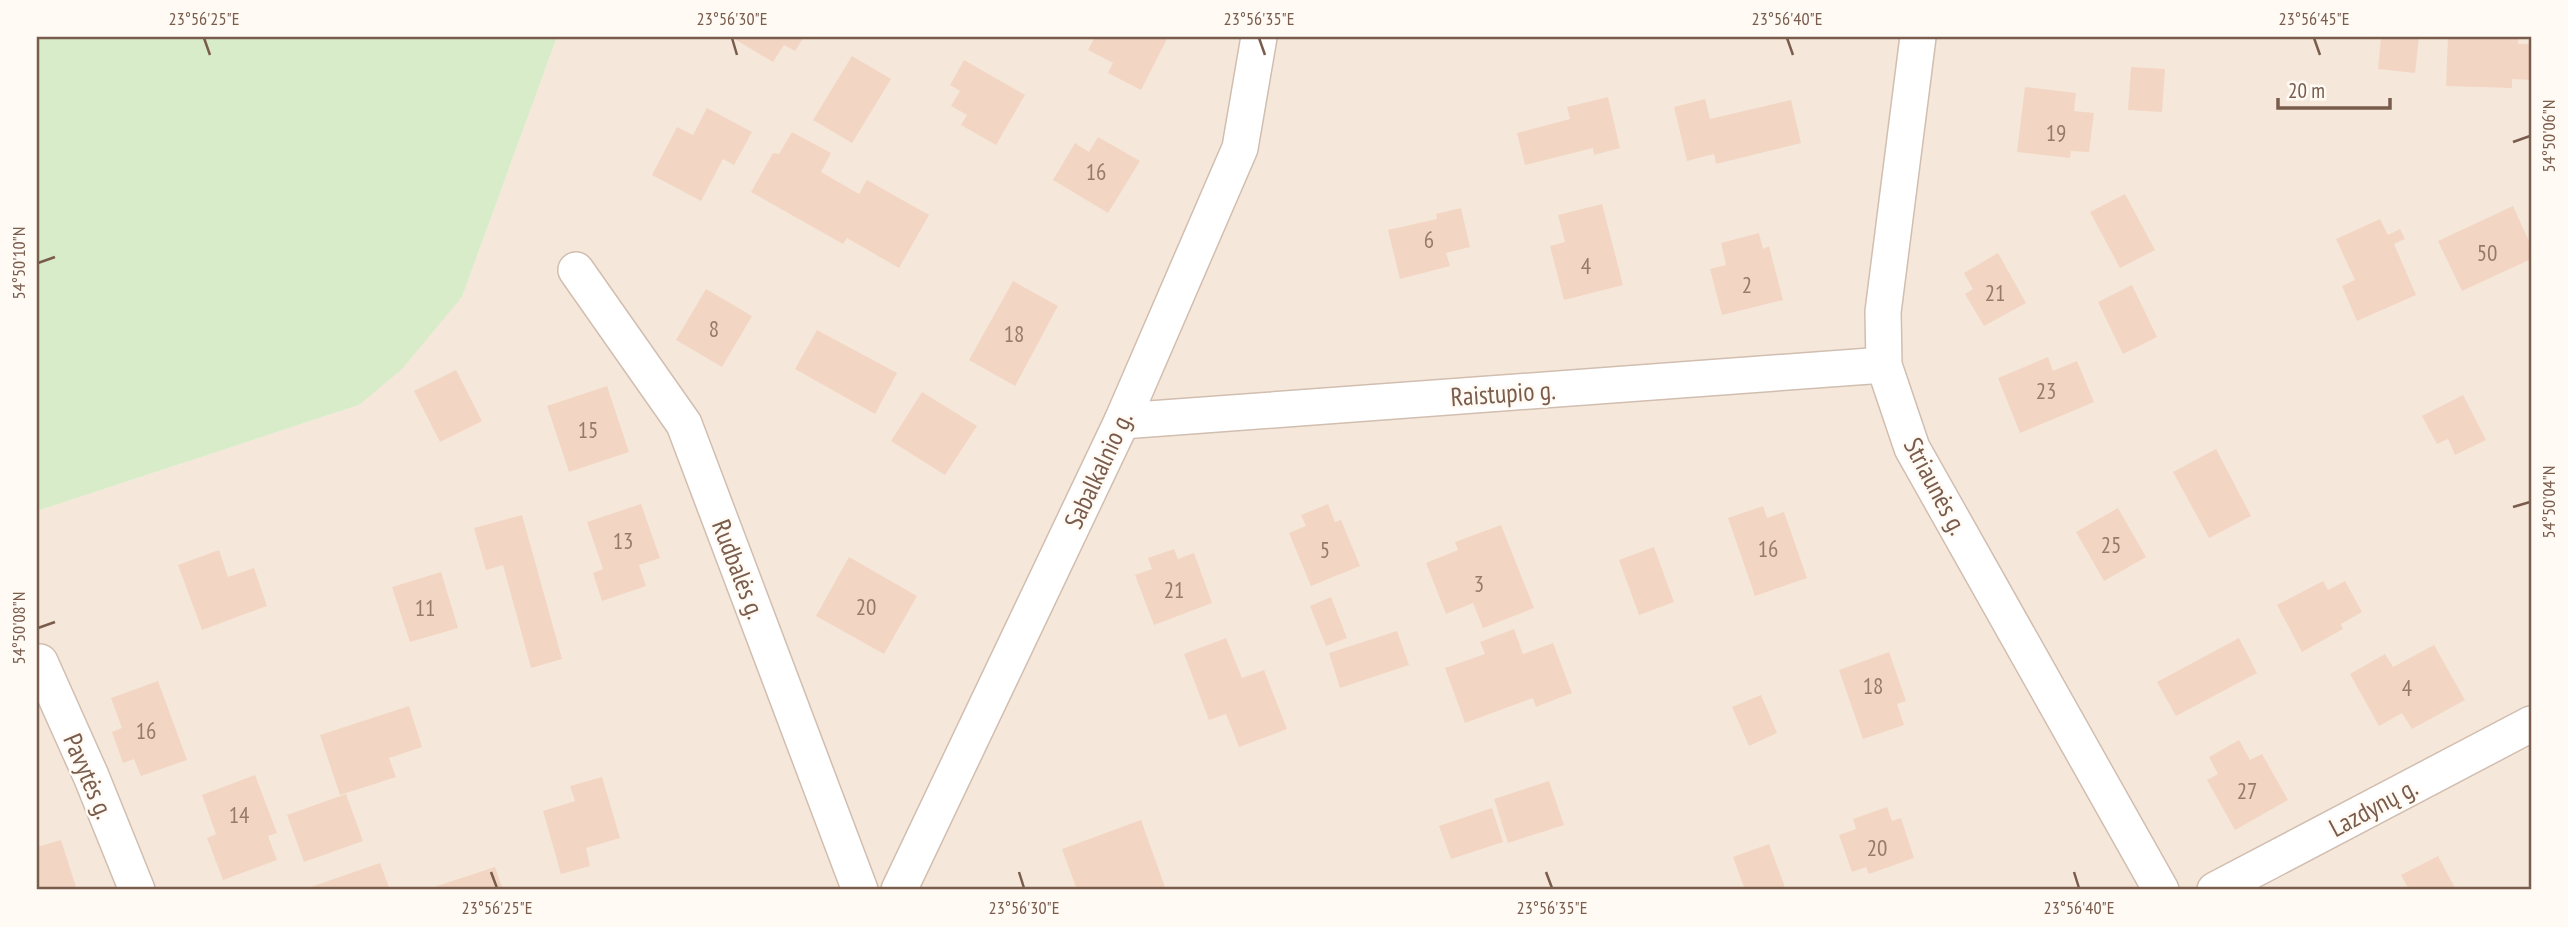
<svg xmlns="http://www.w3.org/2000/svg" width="2568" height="927" font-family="'PT Sans Narrow',sans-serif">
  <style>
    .residential { fill: #f5e8da }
    .green { fill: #d8ecc9 }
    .building { fill: #f3d5c3 }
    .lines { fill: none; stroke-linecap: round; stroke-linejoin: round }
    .street-casing { stroke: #d1beb0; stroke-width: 38 }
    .street { stroke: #fff; stroke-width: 35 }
    .ticks { fill: none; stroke: #7a5c4d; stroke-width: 2.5 }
    .labels { text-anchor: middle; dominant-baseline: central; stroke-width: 5; stroke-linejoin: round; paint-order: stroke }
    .number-label { font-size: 23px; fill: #987a6a }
    .street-label { font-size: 26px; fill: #7a5c4d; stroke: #fffaf3 }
    .neatline { fill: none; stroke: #7a5c4d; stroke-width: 2.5 }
    .ticks-label { font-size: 18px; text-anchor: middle; fill: #7a5c4d }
  </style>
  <rect width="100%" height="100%" fill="#fdf6ec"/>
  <polygon class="residential" points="557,37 2531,37 2531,890 37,890 37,511 359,405 462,297"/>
  <polygon class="green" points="37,37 557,37 462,297 401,370 359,405 37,511"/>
  <g class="building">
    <polygon points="731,37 804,37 795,51 784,45 773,62"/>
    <polygon points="1095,37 1162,37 1167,39 1141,90 1108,73 1113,63 1088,50"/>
    <polygon points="2381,37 2419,37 2415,73 2378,69"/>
    <polygon points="2448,37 2519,37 2518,44 2531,44 2531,80 2512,79 2512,88 2446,86"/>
    <polygon points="852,56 891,79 852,143 813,120"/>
    <polygon points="964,60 1025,95 996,145 961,125 967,115 951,106 960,91 950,85"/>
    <polygon points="2131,67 2165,69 2162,112 2128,110"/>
    <polygon points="2025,87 2076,93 2074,111 2094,113 2089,152 2071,151 2070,158 2017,152"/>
    <polygon points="1608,97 1620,148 1594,155 1593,148 1525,165 1517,133 1570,119 1567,107"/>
    <polygon points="1705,99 1710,119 1791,100 1801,143 1716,164 1714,154 1687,161 1674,107"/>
    <polygon points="707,108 752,132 734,165 723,159 701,201 652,175 677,127 693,135"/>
    <polygon points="792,132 831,153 821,172 859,194 867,180 929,215 899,268 847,238 843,244 751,192 773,153 779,154"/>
    <polygon points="1098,137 1140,161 1108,213 1053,180 1075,143 1089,152"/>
    <polygon points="2125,194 2155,250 2120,268 2090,212"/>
    <polygon points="1602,204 1623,285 1564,300 1550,246 1565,242 1558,215"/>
    <polygon points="2513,206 2531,246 2531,259 2462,291 2438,241"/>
    <polygon points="1461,208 1470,247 1446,253 1450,266 1400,279 1388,230 1437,219 1436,214"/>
    <polygon points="2380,219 2388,235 2400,229 2405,239 2394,244 2416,295 2357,321 2342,286 2355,280 2336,239"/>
    <polygon points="1759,233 1763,249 1769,246 1783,300 1722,315 1710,269 1726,265 1721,243"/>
    <polygon points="1998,253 2026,303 1984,326 1965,294 1973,289 1964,273"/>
    <polygon points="1013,281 1058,306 1015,386 969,360"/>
    <polygon points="2132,285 2157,337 2123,354 2098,302"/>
    <polygon points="706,289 752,316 722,367 676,340"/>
    <polygon points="817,330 897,373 875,414 795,369"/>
    <polygon points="2048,357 2053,371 2077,361 2094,402 2020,433 1998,378"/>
    <polygon points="456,370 482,421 440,442 414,391"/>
    <polygon points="607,386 629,452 569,472 547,406"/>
    <polygon points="922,392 977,426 945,475 891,441"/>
    <polygon points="2463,395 2486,440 2455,455 2448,439 2437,444 2422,416"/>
    <polygon points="2216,449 2251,516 2209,538 2173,472"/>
    <polygon points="641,504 660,558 639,565 646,586 602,601 593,573 603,569 587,522"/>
    <polygon points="1328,504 1335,522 1341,520 1360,566 1311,586 1289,533 1306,526 1301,515"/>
    <polygon points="1763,506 1767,518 1784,512 1807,578 1755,596 1728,518"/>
    <polygon points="2118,508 2146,557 2104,581 2076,532"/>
    <polygon points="522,515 562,659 531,668 503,565 486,570 474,528"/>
    <polygon points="1501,525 1534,608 1483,628 1473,603 1446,614 1426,563 1458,550 1455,542"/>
    <polygon points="1654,547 1674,602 1639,615 1619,560"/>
    <polygon points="1174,549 1178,559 1194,553 1212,603 1154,625 1135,575 1152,569 1148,558"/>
    <polygon points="219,550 228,577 254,568 267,606 202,630 178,565"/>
    <polygon points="849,557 917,596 884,654 816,616"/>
    <polygon points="441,572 458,628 410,642 392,587"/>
    <polygon points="2323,581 2328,590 2345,581 2362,612 2341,624 2343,629 2302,652 2277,605"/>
    <polygon points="1331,597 1347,638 1326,646 1310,606"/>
    <polygon points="1514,629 1523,654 1553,643 1572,693 1536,707 1533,698 1465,723 1445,668 1485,654 1480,642"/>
    <polygon points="1397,631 1409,665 1340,688 1329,653"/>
    <polygon points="1226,638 1242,678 1264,670 1287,729 1239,747 1226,714 1209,720 1184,654"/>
    <polygon points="2239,638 2257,673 2176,716 2157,682"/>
    <polygon points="2434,645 2465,700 2412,729 2402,713 2379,726 2350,674 2385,654 2393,667"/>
    <polygon points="1889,652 1906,701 1897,704 1904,725 1863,739 1839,670"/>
    <polygon points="158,681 187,760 141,776 134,759 123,763 112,732 122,728 111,698"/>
    <polygon points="1761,695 1777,733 1749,746 1732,707"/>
    <polygon points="409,706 422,747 389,758 396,777 340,795 320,735"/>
    <polygon points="2239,740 2250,760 2262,754 2288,800 2235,830 2207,780 2218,774 2209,757"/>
    <polygon points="255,775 277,833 268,836 277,860 223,880 207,838 216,834 202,795"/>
    <polygon points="602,777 620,838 586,848 590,866 561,874 543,811 575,801 570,786"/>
    <polygon points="1549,781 1564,825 1508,843 1494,799"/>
    <polygon points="346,794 363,841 304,862 287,815"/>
    <polygon points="1887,807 1892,821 1901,818 1914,858 1869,874 1866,867 1852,872 1839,835 1856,829 1853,819"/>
    <polygon points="1492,808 1503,842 1451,859 1439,826"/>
    <polygon points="1141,820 1166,890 1077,890 1062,849"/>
    <polygon points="61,840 77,890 37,890 37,847"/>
    <polygon points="1769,844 1786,890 1745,890 1733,857"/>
    <polygon points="2438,856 2456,890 2409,890 2401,875"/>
    <polygon points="380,863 390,890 302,890"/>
    <polygon points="495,867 503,890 425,890"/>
  </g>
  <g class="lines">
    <defs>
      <g id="street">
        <polyline points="1918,37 1883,312 1884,365 1912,448 2161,890"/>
        <polyline points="576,270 684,424 860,890"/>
        <polyline points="1122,421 1884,365"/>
        <polyline points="40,662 91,776 137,890"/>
        <polyline points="899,890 1122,421 1240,148 1259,37"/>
        <polyline points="2215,890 2531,724"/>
      </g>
    </defs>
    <use href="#street" class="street-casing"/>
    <use href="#street" class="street"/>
  </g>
  <path class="ticks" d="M204 38 210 55M732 38 737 55M1259 38 1265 55M1787 38 1793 55M2314 38 2320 55M2513 142 2530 136M38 263 55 257M2513 507 2530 502M38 628 55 622M491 872 497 888M1019 872 1024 888M1546 872 1552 888M2074 872 2079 888"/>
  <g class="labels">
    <g class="number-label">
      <text x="2056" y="132">19</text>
      <text x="1096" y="171">16</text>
      <text x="1429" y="239">6</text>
      <text x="2487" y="252">50</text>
      <text x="1586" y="265">4</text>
      <text x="1747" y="284">2</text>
      <text x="1995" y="292">21</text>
      <text x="714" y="328">8</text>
      <text x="1014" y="333">18</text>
      <text x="2046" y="390">23</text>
      <text x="588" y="429">15</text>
      <text x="623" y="540">13</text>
      <text x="2111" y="544">25</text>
      <text x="1768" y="548">16</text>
      <text x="1325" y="549">5</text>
      <text x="1479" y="583">3</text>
      <text x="1174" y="589">21</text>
      <text x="866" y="606">20</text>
      <text x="425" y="607">11</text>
      <text x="1873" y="685">18</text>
      <text x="2407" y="687">4</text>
      <text x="146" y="730">16</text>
      <text x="2247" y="790">27</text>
      <text x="239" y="814">14</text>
      <text x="1877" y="847">20</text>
    </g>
    <g class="street-label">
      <text transform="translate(1503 393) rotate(-4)">Raistupio g.</text>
      <text transform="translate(1098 470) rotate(-65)">Sabalkalnio g.</text>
      <text transform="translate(1936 486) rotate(62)">Striaunės g.</text>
      <text transform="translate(739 569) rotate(69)">Rudbalės g.</text>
      <text transform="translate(89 776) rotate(67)">Pavytės g.</text>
      <text transform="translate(2373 807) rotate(-28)">Lazdynų g.</text>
    </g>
  </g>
  <rect width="2568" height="927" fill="none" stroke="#fffaf3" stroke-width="77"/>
  <path d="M2278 98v10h112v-10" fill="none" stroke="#7a5c4d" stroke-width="3.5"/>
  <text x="2288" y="98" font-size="21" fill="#7a5c4d" stroke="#fffaf3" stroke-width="5" paint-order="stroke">20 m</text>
  <rect x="38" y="38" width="2492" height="850" class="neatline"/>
  <g class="ticks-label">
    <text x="204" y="25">23°56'25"E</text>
    <text x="732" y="25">23°56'30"E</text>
    <text x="1259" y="25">23°56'35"E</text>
    <text x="1787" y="25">23°56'40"E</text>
    <text x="2314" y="25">23°56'45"E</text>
    <text transform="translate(2549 136) rotate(-90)" y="6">54°50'06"N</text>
    <text transform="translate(19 263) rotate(-90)" y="6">54°50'10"N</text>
    <text transform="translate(2549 502) rotate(-90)" y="6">54°50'04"N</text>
    <text transform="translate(19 628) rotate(-90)" y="6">54°50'08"N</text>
    <text x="497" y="914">23°56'25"E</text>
    <text x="1024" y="914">23°56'30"E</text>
    <text x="1552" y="914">23°56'35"E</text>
    <text x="2079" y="914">23°56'40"E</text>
  </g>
</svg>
